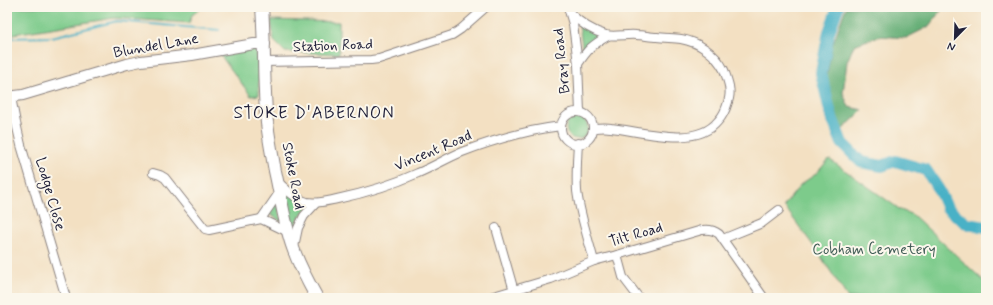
<svg xmlns="http://www.w3.org/2000/svg" width="993" height="305" font-family="Mynerve,sans-serif">
  <style>
    .green { fill: #7dcb8b; stroke: #507663 }
    .forest { fill: #66af77; stroke: #446859 }
    .lines { fill: none; stroke-linecap: round; stroke-linejoin: round }
    .stream { stroke: #48b1c6; stroke-width: 2 }
    .river { stroke: #48b1c6; stroke-width: 12 }
    .minor-casing { stroke: #8a817e; stroke-width: 10 }
    .tertiary-casing { stroke: #8a817e; stroke-width: 12 }
    .primary-casing { stroke: #8a817e; stroke-width: 14 }
    .minor { stroke: #fff; stroke-width: 8 }
    .tertiary { stroke: #fff; stroke-width: 10 }
    .primary { stroke: #fff; stroke-width: 12 }
    .labels { text-anchor: middle; dominant-baseline: central; stroke-width: 4; stroke-linejoin: round; paint-order: stroke }
    .street-label { font-size: 15px; fill: #22223b; stroke: #fbf7ec }
    .park-label { font-size: 15px; fill: #425d57; stroke: #fbf7ec }
    .quarter-label { font-size: 17px; letter-spacing: 1px; fill: #22223b; stroke: #fbf7ec }
  </style>
  <rect width="100%" height="100%" fill="#fbf7ec"/>
  <filter id="ink" filterUnits="userSpaceOnUse"><feTurbulence type="fractalNoise" baseFrequency=".025" numOctaves="2"/><feDisplacementMap in="SourceGraphic" scale="8" xChannelSelector="R" yChannelSelector="G"/><feConvolveMatrix kernelMatrix="1 2 1 2 8 2 1 2 1" color-interpolation-filters="sRGB"/></filter>
  <filter id="wash" filterUnits="userSpaceOnUse"><feTurbulence type="fractalNoise" baseFrequency=".012" numOctaves="4" result="noise"/><feDisplacementMap in="SourceGraphic" scale="16" xChannelSelector="R" yChannelSelector="G"/><feGaussianBlur stdDeviation="0.9" result="paint"/><feColorMatrix in="noise" values="0 0 0 0 0 0 0 0 0 0 0 0 0 0 0 0 0 1.4 0 .05"/><feComposite in="paint" operator="in"/></filter>
  <g filter="url(#wash)">
    <rect width="100%" height="100%" fill="#f3e0c2"/>
    <g class="green">
      <polygon points="7,7 203,7 192,15 189,23 114,18 7,35"/>
      <polygon points="271,20 339,22 339,54 285,52 274,41"/>
      <polygon points="579,24 601,35 583,52"/>
      <polygon points="252,48 253,50 256,51 258,54 259,95 251,96 218,52"/>
      <circle cx="577" cy="128" r="11"/>
      <polygon points="829,159 898,208 898,209 913,215 986,283 986,298 848,298 818,252 784,206 801,184 816,174"/>
      <path d="M283 189 310 205C300 214 296 221 294 235Z"/>
      <polygon points="277,201 282,222 268,213"/>
    </g>
    <polygon class="forest" points="846,7 944,7 928,27 906,38 879,36 854,45 847,62 843,93 849,107 863,110 842,130 835,110 827,75 832,46"/>
    <g class="lines">
      <polyline class="stream" points="7,38 52,37 117,21 219,30"/>
      <polyline class="river" points="838,7 829,32 821,73 831,115 842,143 861,162 882,166 895,161 926,170 939,190 947,208 967,224 986,227"/>
    </g>
  </g>
  <g filter="url(#ink)">
    <g class="lines">
      <defs>
        <g id="minor">
          <polyline points="568,7 573,24 578,64 580,112"/>
          <path d="M570 13C580 23 593 31 606 35 614 37 628 34 636 35 643 35 650 37 657 37 665 38 674 38 681 39 699 42 716 54 724 70 728 81 732 91 728 102 726 109 723 116 718 121 696 149 641 131 611 128 605 127 599 128 593 128"/>
          <polyline points="264,62 371,60 379,59 452,35 461,29 486,7"/>
          <path d="M578 64C588 49 592 45 608 36"/>
          <polyline points="11,97 16,123 21,145 66,298"/>
          <circle cx="577" cy="128" r="16"/>
          <path d="M578 143C577 159 576 175 577 191 580 215 588 238 594 261"/>
          <polyline points="153,173 160,175 165,178 205,229 209,230 261,219 288,232"/>
          <path d="M277 181C286 189 295 199 307 202 317 204 327 201 337 199 365 193 392 185 418 173 433 167 447 158 462 152 494 140 527 130 561 126"/>
          <polyline points="261,219 279,193"/>
          <polyline points="496,228 514,291"/>
          <polyline points="723,239 730,236 762,223 779,210"/>
          <polyline points="294,247 298,228 304,216 316,203"/>
          <polyline points="617,255 623,277 639,298"/>
          <path d="M487 298 551 279 594 261 617 255 702 230C709 229 714 230 719 234L764 298"/>
        </g>
        <polyline id="tertiary" points="7,97 23,95 127,64 141,61 192,55 254,44 265,44"/>
        <path id="primary" d="M262 7C265 46 263 84 267 123 269 139 272 155 275 171 281 197 284 223 293 248 299 265 308 282 317 298"/>
      </defs>
      <use href="#minor" class="minor-casing"/>
      <use href="#tertiary" class="tertiary-casing"/>
      <use href="#primary" class="primary-casing"/>
      <use href="#minor" class="minor"/>
      <use href="#tertiary" class="tertiary"/>
      <use href="#primary" class="primary"/>
    </g>
  </g>
  <g class="labels">
    <g class="street-label">
      <text transform="translate(156 46) rotate(-10)">Blundel Lane</text>
      <text transform="translate(333 46) rotate(-2)">Station Road</text>
      <text transform="translate(562 61) rotate(-96)">Bray Road</text>
      <text transform="translate(433 151) rotate(-23)">Vincent Road</text>
      <text transform="translate(293 176) rotate(79)">Stoke Road</text>
      <text transform="translate(50 194) rotate(74)">Lodge Close</text>
      <text transform="translate(636 235) rotate(-16)">Tilt Road</text>
    </g>
    <g class="park-label">
      <text x="874" y="250">Cobham Cemetery</text>
    </g>
    <g class="quarter-label">
      <text x="314" y="113">STOKE D'ABERNON</text>
    </g>
  </g>
  <rect width="993" height="305" fill="none" stroke="#fbf7ec" stroke-width="24"/>
  <g transform="translate(955 38) rotate(203)" stroke="#fbf7ec" stroke-width="3" paint-order="stroke">
  <path d="M0-3L7 15L0 10L-7 15Z" fill="#22223b"/>
  <text y="-6" font-size="11" font-weight="bold" text-anchor="middle" fill="#22223b">N</text>
  </g>
</svg>
